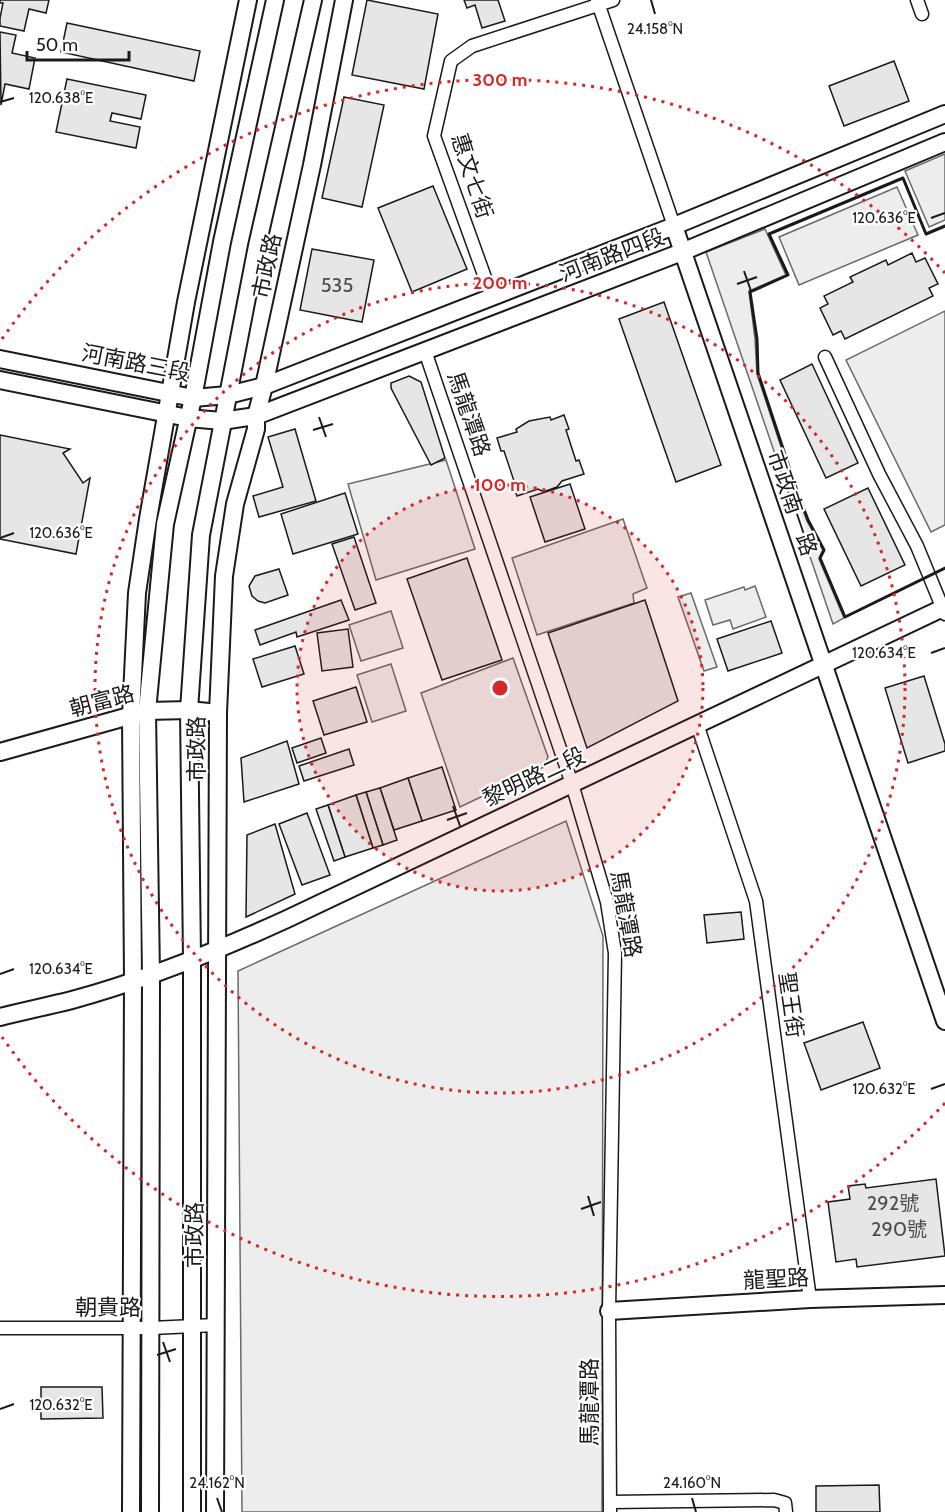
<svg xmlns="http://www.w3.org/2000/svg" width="945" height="1512" font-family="Cabin,'Noto Sans TC',sans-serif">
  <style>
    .built { fill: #ededed; stroke: #6a6a6a; stroke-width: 1.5 }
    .building { fill: #e6e6e6; stroke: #1a1a1a; stroke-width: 1.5 }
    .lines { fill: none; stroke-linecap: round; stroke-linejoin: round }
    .street-casing { stroke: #1a1a1a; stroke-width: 15 }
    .secondary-casing { stroke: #1a1a1a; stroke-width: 20 }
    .street { stroke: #fff; stroke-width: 12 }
    .secondary { stroke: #fff; stroke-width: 16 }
    .wall { stroke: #1a1a1a; stroke-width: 3 }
    .ticks { fill: none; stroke: #1a1a1a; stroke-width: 2 }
    .ring { fill: none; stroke: #d62828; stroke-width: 3; stroke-dasharray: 3 6 }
    .labels { text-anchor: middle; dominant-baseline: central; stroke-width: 4.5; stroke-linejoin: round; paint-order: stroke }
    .number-label { font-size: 20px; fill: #4d4d4d }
    .street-label { font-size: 22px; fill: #1a1a1a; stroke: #fff }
    .ticks-label { font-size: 15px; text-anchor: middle; fill: #1a1a1a; stroke: #fff; stroke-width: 4.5; stroke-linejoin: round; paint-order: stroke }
    .centre { fill: #d62828; stroke: #fff; stroke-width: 3 }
    .ring-label { font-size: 18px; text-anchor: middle; font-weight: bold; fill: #d62828; stroke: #fff; stroke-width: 4.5; stroke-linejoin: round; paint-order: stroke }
  </style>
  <rect width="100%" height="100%" fill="#fff"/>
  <g class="built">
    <polygon points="945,154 945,220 929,227 905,171"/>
    <polygon points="897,187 918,235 799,285 779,237"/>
    <polygon points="765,229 786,275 749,291 755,339 757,374 794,486 807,521 823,550 819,559 844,618 833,624 706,252"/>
    <polygon points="945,311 945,525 931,532 846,360"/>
    <polygon points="446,460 475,549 376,580 348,484"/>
    <polygon points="623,519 647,588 633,594 634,603 537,635 512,558"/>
    <polygon points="755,586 766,617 733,629 730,620 713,625 705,600 744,587 745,590"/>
    <polygon points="691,593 717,667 704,671 678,597"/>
    <polygon points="391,611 403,648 361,661 349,625"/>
    <polygon points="513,658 548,757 544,767 460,807 421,693"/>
    <polygon points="391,664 406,711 372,722 357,675"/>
    <polygon points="566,821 603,936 602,1512 242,1512 238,971"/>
  </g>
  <g class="building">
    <polygon points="0,0 49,0 46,13 29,9 24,31 0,26 0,18 3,3 0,3"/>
    <polygon points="367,0 438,14 424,89 352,75"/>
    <polygon points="464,0 498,0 505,21 482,28 475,5 467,8"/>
    <polygon points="67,23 200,51 194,81 61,52"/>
    <polygon points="0,32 16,35 12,53 35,58 29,89 5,84 1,105"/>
    <polygon points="894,61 909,101 844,126 829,86"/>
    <polygon points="67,79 146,95 141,119 112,113 110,121 140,127 136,148 56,132"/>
    <polygon points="344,97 384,105 362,207 322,198"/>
    <polygon points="433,186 467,269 412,292 378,208"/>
    <polygon points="312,249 374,260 362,322 300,310"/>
    <polygon points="912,253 916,262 925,258 938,284 929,288 933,296 845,339 841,331 833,335 820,308 828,304 824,296 853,282 850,277 886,260 888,265"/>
    <polygon points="664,302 721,465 676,482 619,319"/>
    <polygon points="812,364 858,463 826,478 780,380"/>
    <polygon points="409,376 421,382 445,458 431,465 391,388 391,383"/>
    <polygon points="564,415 569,429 566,430 576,461 579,460 584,474 562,481 557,487 546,491 542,491 538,489 517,496 512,482 514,481 504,451 501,451 497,438 517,432 516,429 529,421 550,417 551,420"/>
    <polygon points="295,429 316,501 259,517 253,496 283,487 268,437"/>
    <polygon points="0,435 70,449 63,453 83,483 90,478 76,554 0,539"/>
    <polygon points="570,484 585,529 545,542 530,497"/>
    <polygon points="868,488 905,565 861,586 824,509"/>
    <polygon points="345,493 358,534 293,554 281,514"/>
    <polygon points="354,537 376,603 355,610 332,544"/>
    <polygon points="467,558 502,660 442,680 407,579"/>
    <polygon points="279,569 288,595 265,603 258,601 252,596 249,586 255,576"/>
    <polygon points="341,600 349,620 297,637 296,632 260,645 255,630"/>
    <polygon points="645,600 678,701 587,748 548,633"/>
    <polygon points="771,621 782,653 728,671 717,639"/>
    <polygon points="348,629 353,667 322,671 317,633"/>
    <polygon points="295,646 304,674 262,687 253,659"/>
    <polygon points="924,676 945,744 945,751 908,763 885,688"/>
    <polygon points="356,687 367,722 324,735 313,701"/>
    <polygon points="321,738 326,753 297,763 292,748"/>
    <polygon points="287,741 299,784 244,802 241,758"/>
    <polygon points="349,749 354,765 304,781 299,766"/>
    <polygon points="442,767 456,810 422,821 408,778"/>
    <polygon points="408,778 422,821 394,830 380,788"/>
    <polygon points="380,788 397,840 383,845 366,792"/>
    <polygon points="366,792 383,845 373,848 356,795"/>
    <polygon points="356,795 373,848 345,857 328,805"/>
    <polygon points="328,805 345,857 334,861 316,809"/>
    <polygon points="307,813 330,875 302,885 279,824"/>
    <polygon points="275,824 295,894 246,917 247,835"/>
    <polygon points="741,912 744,939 707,943 704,915"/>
    <polygon points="863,1022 880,1068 821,1090 804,1043"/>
    <polygon points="936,1179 945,1256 857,1267 856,1259 836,1262 828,1202 850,1199 848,1186 865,1184 866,1188"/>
    <polygon points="41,1387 102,1387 103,1418 41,1419"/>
    <polygon points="879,1485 880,1512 816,1512 816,1486"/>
  </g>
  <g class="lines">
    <defs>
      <g id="street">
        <polyline points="597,0 674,226"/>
        <polyline points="917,0 922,14"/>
        <polyline points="492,297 434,136 451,61 472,46 613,0"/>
        <polyline points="425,351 572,784 607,902 615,953 609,1311 610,1512"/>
        <polyline points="825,357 879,474 917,546 945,614"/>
        <polyline points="697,724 756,901 810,1299"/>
        <polyline points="0,1328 151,1328 216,1325"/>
        <polyline points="610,1502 774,1500 785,1503 786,1512"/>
      </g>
      <g id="secondary">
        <polyline points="674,226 945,1021"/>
        <polyline points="0,359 193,398 228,395 264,386 674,226 945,114"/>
        <polyline points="0,380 188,418 222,421 256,416 682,252 945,142"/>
        <polyline points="0,752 147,711 189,710 218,713"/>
        <path d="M0 1017C24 1011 48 1006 72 1000 146 980 217 951 287 919L945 607"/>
        <polyline points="609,1311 810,1299 945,1295"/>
        <polyline points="131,1512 133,981 131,716 137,593 148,519 186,302 248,0"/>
        <polyline points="150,1512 151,975 147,711 165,524 193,398 222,242 275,0"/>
        <polyline points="192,1512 192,959 189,710 201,535 257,246 313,0"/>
        <polyline points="215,1512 218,713 224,576 235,504 256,429 256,416 264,386 312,165 344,0"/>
      </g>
    </defs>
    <use href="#street" class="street-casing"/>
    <use href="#secondary" class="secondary-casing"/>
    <use href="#street" class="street"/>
    <use href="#secondary" class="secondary"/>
    <polyline class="wall" points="945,226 926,234 903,178 769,234 788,275 750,292 757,339 758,373 795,485 808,520 824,550 820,558 845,617 945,568"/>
  </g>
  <path class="ticks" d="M651 0 655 14M0 102 14 98M931 218 945 213M744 271 751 291M737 284 757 277M319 417 326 437M313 430 333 424M0 538 14 533M931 653 945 648M453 806 460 826M447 820 467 813M0 974 14 969M931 1089 945 1084M588 1196 594 1216M581 1209 601 1202M163 1342 170 1362M157 1355 176 1349M0 1409 14 1404M217 1498 222 1512M692 1498 696 1512"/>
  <circle cx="500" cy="688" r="203" fill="#d62828" fill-opacity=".12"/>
  <g class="ring">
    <circle cx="500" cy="688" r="203"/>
    <circle cx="500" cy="688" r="405"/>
    <path d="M945 1103A608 608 0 0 1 2 1037M2 339A608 608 0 0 1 945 273"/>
  </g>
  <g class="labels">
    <g class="number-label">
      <text x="337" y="285">535</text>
      <text x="893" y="1203">292號</text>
      <text x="899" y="1229">290號</text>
    </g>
    <g class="street-label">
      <text transform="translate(472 176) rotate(72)">惠文七街</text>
      <text transform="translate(612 255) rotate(-21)">河南路四段</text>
      <text transform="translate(267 266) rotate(-78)">市政路</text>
      <text transform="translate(136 363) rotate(11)">河南路三段</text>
      <text transform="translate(469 414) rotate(71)">馬龍潭路</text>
      <text transform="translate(792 503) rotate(71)">市政南一路</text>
      <text transform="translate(102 701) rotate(-15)">朝富路</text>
      <text transform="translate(196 749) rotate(-90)">市政路</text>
      <text transform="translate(534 777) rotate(-25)">黎明路二段</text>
      <text transform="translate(626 914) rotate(80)">馬龍潭路</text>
      <text transform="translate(791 1005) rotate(82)">聖王街</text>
      <text transform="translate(194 1235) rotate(-90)">市政路</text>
      <text transform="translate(776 1279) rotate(-3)">龍聖路</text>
      <text x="108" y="1307">朝貴路</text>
      <text transform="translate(589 1402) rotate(-90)">馬龍潭路</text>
    </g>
  </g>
  <g class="ticks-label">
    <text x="655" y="34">24.158°N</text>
    <text x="61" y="103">120.638°E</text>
    <text x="884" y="223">120.636°E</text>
    <text x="61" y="538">120.636°E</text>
    <text x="884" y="658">120.634°E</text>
    <text x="61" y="974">120.634°E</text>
    <text x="884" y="1094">120.632°E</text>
    <text x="61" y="1410">120.632°E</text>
    <text x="217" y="1488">24.162°N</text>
    <text x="692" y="1488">24.160°N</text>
  </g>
  <circle cx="500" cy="688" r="9" class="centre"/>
  <g class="ring-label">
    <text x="500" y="86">300 m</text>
    <text x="500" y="289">200 m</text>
    <text x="500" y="491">100 m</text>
  </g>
  <path d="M27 51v9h102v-9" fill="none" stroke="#1a1a1a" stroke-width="3"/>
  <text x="36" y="51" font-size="18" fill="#1a1a1a" stroke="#ffffff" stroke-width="4.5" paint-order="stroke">50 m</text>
</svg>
